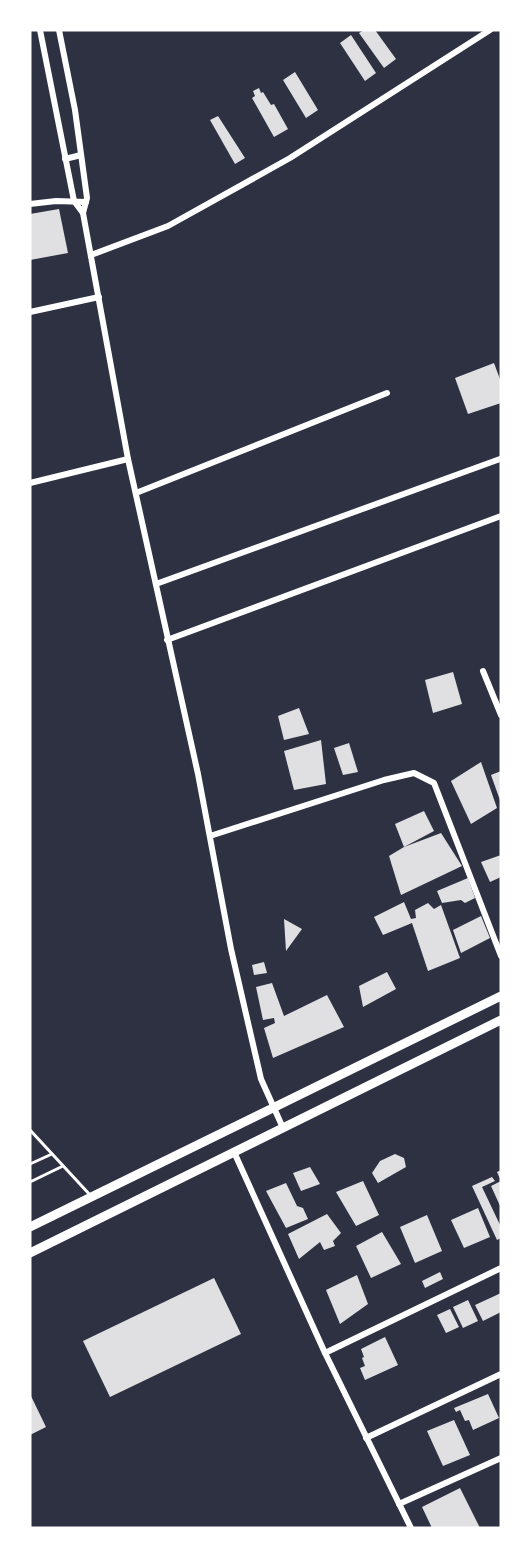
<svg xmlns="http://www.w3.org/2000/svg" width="531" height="1558" font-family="Manrope,sans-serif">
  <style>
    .building { fill: #e0e0e3 }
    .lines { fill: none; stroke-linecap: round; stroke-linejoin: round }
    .service { stroke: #fff; stroke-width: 3 }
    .minor { stroke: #fff; stroke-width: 6 }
    .primary { stroke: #fff; stroke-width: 9 }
  </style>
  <rect width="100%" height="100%" fill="#2d3142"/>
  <g class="building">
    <polygon points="364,30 375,30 396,59 384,68 359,33"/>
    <polygon points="351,35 376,73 365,81 340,43"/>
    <polygon points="295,72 318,110 306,118 283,80"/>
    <polygon points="259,88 261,93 263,92 271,105 274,104 288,129 274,137 252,98 255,96 253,91"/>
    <polygon points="218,116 245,158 235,164 210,120"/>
    <polygon points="59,209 68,253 30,260 30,214"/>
    <polygon points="494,363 501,382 501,403 468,414 455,378"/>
    <polygon points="453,672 462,704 433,713 425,680"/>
    <polygon points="299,708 309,734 284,740 278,716"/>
    <polygon points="321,740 326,784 294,790 284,751"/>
    <polygon points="349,743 358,772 343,775 334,748"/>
    <polygon points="481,762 497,808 471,824 451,781"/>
    <polygon points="501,771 501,803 491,775"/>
    <polygon points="424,811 434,831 404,847 395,824"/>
    <polygon points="441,833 462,866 401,895 389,856 404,847"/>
    <polygon points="501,855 501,877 490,882 481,862"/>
    <polygon points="468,878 475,898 465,903 461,900 442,903 437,891"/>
    <polygon points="404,902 411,919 416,918 415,910 428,903 434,909 441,905 460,958 428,971 412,923 383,935 374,917"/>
    <polygon points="481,916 490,938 461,953 453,930"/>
    <polygon points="284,919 302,929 286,951"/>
    <polygon points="264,962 267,973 254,975 252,965"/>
    <polygon points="387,972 396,989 363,1007 359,986"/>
    <polygon points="272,983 284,1016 327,995 344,1027 273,1058 264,1028 275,1023 274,1018 263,1020 256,987"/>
    <polygon points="395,1154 404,1158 406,1167 378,1183 372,1173 380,1161"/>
    <polygon points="310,1167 320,1184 301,1191 293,1173"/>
    <polygon points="501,1170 501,1208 491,1186 501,1181 497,1172"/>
    <polygon points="492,1177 495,1181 482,1187 501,1227 501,1238 497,1240 472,1186"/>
    <polygon points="363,1181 379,1215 356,1226 336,1192"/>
    <polygon points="286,1183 297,1206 303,1208 308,1219 286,1228 266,1191"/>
    <polygon points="478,1208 490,1237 464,1248 451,1220"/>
    <polygon points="327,1214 341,1233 333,1241 335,1246 324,1250 320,1242 299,1259 288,1234"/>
    <polygon points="427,1215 442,1251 415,1263 400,1227"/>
    <polygon points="382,1232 401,1264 371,1278 356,1246"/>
    <polygon points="440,1272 443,1279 425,1288 422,1281"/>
    <polygon points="357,1275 368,1304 340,1324 326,1290"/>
    <polygon points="214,1278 241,1334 110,1397 83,1341"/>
    <polygon points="501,1293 501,1312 483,1321 475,1305"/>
    <polygon points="468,1300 478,1321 463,1328 453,1307"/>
    <polygon points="450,1309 459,1327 446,1333 437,1315"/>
    <polygon points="385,1337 398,1365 365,1380 360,1368 365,1366 362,1358 364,1357 361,1349"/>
    <polygon points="30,1394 46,1427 30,1435"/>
    <polygon points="488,1394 499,1418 473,1430 469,1420 465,1421 460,1410 456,1412 454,1408"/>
    <polygon points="454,1420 470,1455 443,1466 427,1431"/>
    <polygon points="460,1488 480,1528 432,1528 422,1507"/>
  </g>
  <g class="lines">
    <g class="service">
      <polyline points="30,1130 91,1196"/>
      <polyline points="30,1164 52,1154"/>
      <polyline points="30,1182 63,1166"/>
    </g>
    <g class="minor">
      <polyline points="40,30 74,201 83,213"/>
      <polyline points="59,30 75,110 87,198 83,213 128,459 198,774 231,949 261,1079 283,1128"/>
      <polyline points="65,159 81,155"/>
      <polyline points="30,204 56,201 86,202"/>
      <polyline points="91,255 168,226 290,158 490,30"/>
      <polyline points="30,312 99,297"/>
      <polyline points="30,483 128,459"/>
      <polyline points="136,493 387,393"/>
      <polyline points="156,584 500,459"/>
      <polyline points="167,640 501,516"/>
      <polyline points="483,671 501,715"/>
      <polyline points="210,836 384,780 414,773 434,783 501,956"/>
      <polyline points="234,1152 325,1353 411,1528"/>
      <polyline points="325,1353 501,1268"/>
      <polyline points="366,1438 501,1374"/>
      <polyline points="399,1504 501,1458"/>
    </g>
    <g class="primary">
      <polyline points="30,1227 501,996"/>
      <polyline points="30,1253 501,1020"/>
    </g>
  </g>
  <rect width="531" height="1558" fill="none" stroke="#ffffff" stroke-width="63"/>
</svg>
